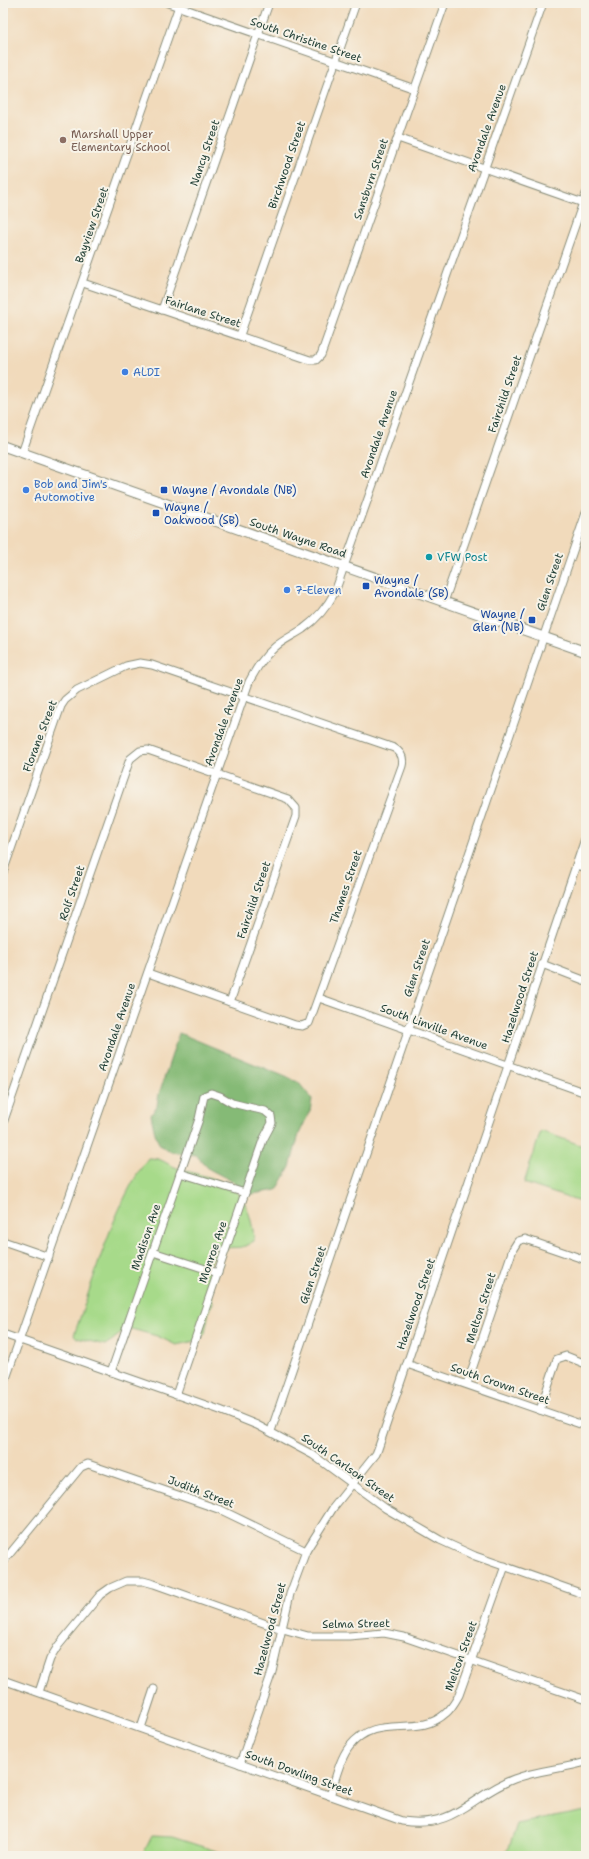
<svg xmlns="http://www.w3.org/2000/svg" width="589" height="1859" font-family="'Shantell Sans',sans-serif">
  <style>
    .green { fill: #a7da8a; stroke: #638c5f }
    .forest { fill: #85ba76; stroke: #527c55 }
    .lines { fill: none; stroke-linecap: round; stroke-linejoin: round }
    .minor-casing { stroke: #888c78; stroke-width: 9 }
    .major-casing { stroke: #888c78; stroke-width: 11 }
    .minor { stroke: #fff; stroke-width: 7 }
    .major { stroke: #fff; stroke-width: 9 }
    .education-dot { fill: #8d6e63; stroke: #f7f3e8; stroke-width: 1.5 }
    .shop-dot { fill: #3f7fe0; stroke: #f7f3e8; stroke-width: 1.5 }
    .transit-dot { fill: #1a4fb4; stroke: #f7f3e8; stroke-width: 1.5 }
    .culture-dot { fill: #0f9aa8; stroke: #f7f3e8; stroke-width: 1.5 }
    .labels { text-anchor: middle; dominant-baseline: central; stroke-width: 4; stroke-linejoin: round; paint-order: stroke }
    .street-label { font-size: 11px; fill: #1f3d34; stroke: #f7f3e8 }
    .education-label { font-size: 11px; fill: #785e54; stroke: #f7f3e8; text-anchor: start }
    .shop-label { font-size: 11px; fill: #366cbe; stroke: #f7f3e8; text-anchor: start }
    .transit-label { font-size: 11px; fill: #164399; stroke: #f7f3e8; text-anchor: start }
    .culture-label { font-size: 11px; fill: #0d838f; stroke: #f7f3e8; text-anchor: start }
  </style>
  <rect width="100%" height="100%" fill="#f7f3e8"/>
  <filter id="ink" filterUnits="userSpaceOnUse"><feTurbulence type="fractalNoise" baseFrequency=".025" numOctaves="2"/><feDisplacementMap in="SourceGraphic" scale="8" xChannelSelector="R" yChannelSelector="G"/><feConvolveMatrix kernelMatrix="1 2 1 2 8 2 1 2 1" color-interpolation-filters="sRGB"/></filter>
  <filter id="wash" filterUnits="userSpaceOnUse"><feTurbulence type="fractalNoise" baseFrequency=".012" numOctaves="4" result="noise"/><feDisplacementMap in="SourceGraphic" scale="16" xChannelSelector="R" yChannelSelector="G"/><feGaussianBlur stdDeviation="0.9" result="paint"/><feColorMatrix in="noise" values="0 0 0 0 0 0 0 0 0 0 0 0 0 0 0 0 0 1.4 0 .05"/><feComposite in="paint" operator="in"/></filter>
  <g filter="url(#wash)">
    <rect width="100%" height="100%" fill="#f1dabb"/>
    <g class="green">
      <polygon points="541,1131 586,1147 586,1204 524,1183"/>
      <path d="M148 1158C163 1158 164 1163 177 1168 209 1179 240 1178 250 1217 252 1225 254 1232 254 1241 250 1243 246 1246 242 1247 237 1248 231 1247 226 1248 204 1255 206 1286 213 1303L209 1310 205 1334 195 1341 176 1345 157 1336 128 1328C120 1333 114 1340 105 1345L77 1338 74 1335C95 1277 112 1208 148 1158Z"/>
      <polygon points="586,1811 586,1856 498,1856 509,1848 517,1824"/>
      <polygon points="152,1836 172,1837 232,1856 142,1856"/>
    </g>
    <path class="forest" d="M179 1033 298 1082 312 1099 310 1111 299 1134 290 1167 277 1190 246 1195 232 1181 209 1169 196 1155C159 1152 158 1150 151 1115L157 1106 159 1094Z"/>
  </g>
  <g filter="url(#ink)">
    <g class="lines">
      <defs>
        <g id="minor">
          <polyline points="168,3 415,89"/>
          <polyline points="398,138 586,204"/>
          <polyline points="83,283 310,360 316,360 321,355 445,3"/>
          <polyline points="162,310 269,3"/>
          <polyline points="240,335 356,3"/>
          <polyline points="22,453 180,3"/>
          <polyline points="444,602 586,194"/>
          <polyline points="576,865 586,868"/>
          <path d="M3 872 61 706 65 700 77 690 126 666 140 663 152 665 394 748C401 752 404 758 402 766L309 1023 302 1026 295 1025 148 973"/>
          <polyline points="542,964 586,981"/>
          <polyline points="319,998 586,1093"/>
          <polyline points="3,1123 130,759 140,751 148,750 288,799 296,808 296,816 230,1002"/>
          <polyline points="180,1173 245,1193"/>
          <polyline points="3,1241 49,1257"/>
          <polyline points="153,1252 218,1273"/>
          <polyline points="3,1334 220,1410 257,1425 313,1455 385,1508 440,1540 475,1556 586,1595"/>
          <polyline points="407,1364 586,1426"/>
          <polyline points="111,1372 199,1119 204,1096 211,1093 220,1096 232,1103 265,1111 271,1116 272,1123 263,1140 176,1395"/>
          <polyline points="467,1384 513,1249 518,1241 525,1239 586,1260"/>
          <path d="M3 1387 249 682C256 669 263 657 275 647 283 640 294 635 303 629 317 619 327 607 335 592L543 3"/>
          <polyline points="540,1410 557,1359 566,1356 586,1364"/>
          <polyline points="271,1431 586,513"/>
          <polyline points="3,1562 81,1467 88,1464 221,1510 306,1551"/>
          <path d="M3 1680 402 1821C457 1829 469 1796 514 1779 537 1770 563 1769 586 1762"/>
          <polyline points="39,1692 50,1659 58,1646 100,1595 110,1588 126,1581 143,1581 154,1584 272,1626 308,1636 349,1636 384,1633 404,1637 586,1700"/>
          <polyline points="141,1728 154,1689"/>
          <polyline points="240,1764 272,1672 290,1594 306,1551 333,1508 376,1454 378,1449 586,836"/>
          <path d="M330 1796C335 1781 339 1760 349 1747 377 1711 417 1740 446 1713 452 1708 455 1702 459 1695L505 1566"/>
        </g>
        <polyline id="major" points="3,446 586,652"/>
      </defs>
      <use href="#minor" class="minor-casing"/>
      <use href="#major" class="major-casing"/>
      <use href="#minor" class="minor"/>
      <use href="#major" class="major"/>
    </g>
  </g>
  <circle class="education-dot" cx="63" cy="140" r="4"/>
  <g class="shop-dot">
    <circle cx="125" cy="372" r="4"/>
    <circle cx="26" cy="490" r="4"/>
    <circle cx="287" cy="590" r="4"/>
  </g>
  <g class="transit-dot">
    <rect x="160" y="486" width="8" height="8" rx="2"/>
    <rect x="152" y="509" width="8" height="8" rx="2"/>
    <rect x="362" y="582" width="8" height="8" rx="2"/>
    <rect x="528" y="616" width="8" height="8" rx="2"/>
  </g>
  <circle class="culture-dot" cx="429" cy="557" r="4"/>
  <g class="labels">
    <g class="street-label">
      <text transform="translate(306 40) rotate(19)">South Christine Street</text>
      <text transform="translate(487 128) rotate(-70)">Avondale Avenue</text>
      <text transform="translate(205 153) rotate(-71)">Nancy Street</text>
      <text transform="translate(287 165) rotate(-71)">Birchwood Street</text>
      <text transform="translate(371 179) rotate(-71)">Sansburn Street</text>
      <text transform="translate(92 225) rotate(-71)">Bayview Street</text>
      <text transform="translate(203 312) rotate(18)">Fairlane Street</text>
      <text transform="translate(505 394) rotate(-71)">Fairchild Street</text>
      <text transform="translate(379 434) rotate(-71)">Avondale Avenue</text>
      <text transform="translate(298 538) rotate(19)">South Wayne Road</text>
      <text transform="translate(550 582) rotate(-71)">Glen Street</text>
      <text transform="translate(224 722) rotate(-70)">Avondale Avenue</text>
      <text transform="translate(40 736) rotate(-69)">Florane Street</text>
      <text transform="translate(346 887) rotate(-71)">Thames Street</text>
      <text transform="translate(72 893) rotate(-71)">Rolf Street</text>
      <text transform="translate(254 900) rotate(-71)">Fairchild Street</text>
      <text transform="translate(417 968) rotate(-71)">Glen Street</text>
      <text transform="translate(520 997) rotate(-72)">Hazelwood Street</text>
      <text transform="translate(117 1027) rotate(-71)">Avondale Avenue</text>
      <text transform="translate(434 1027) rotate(20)">South Linville Avenue</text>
      <text transform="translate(146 1237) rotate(-71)">Madison Ave</text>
      <text transform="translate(213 1252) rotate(-71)">Monroe Ave</text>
      <text transform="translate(313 1275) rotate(-71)">Glen Street</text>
      <text transform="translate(416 1304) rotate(-71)">Hazelwood Street</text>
      <text transform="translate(481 1308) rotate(-72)">Melton Street</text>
      <text transform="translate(500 1384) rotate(19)">South Crown Street</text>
      <text transform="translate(348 1468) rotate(35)">South Carlson Street</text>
      <text transform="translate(201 1492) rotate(21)">Judith Street</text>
      <text transform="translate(356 1624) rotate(-1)">Selma Street</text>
      <text transform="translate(270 1629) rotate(-75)">Hazelwood Street</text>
      <text transform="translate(461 1656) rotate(-70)">Melton Street</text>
      <text transform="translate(299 1773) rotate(20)">South Dowling Street</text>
    </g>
    <g class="education-label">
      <text x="71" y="134">Marshall Upper<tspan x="71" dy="13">Elementary School</tspan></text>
    </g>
    <g class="shop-label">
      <text x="133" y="372">ALDI</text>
      <text x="34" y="484">Bob and Jim's<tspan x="34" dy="13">Automotive</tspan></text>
      <text x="295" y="590">7-Eleven</text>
    </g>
    <g class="transit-label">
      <text x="172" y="490">Wayne / Avondale (NB)</text>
      <text x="164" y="507">Wayne /<tspan x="164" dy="13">Oakwood (SB)</tspan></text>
      <text x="374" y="580">Wayne /<tspan x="374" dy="13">Avondale (SB)</tspan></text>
      <text x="524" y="614" text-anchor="end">Wayne /<tspan x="524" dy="13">Glen (NB)</tspan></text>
    </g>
    <g class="culture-label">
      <text x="437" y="557">VFW Post</text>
    </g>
  </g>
  <rect width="589" height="1859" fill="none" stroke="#f7f3e8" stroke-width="16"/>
</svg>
